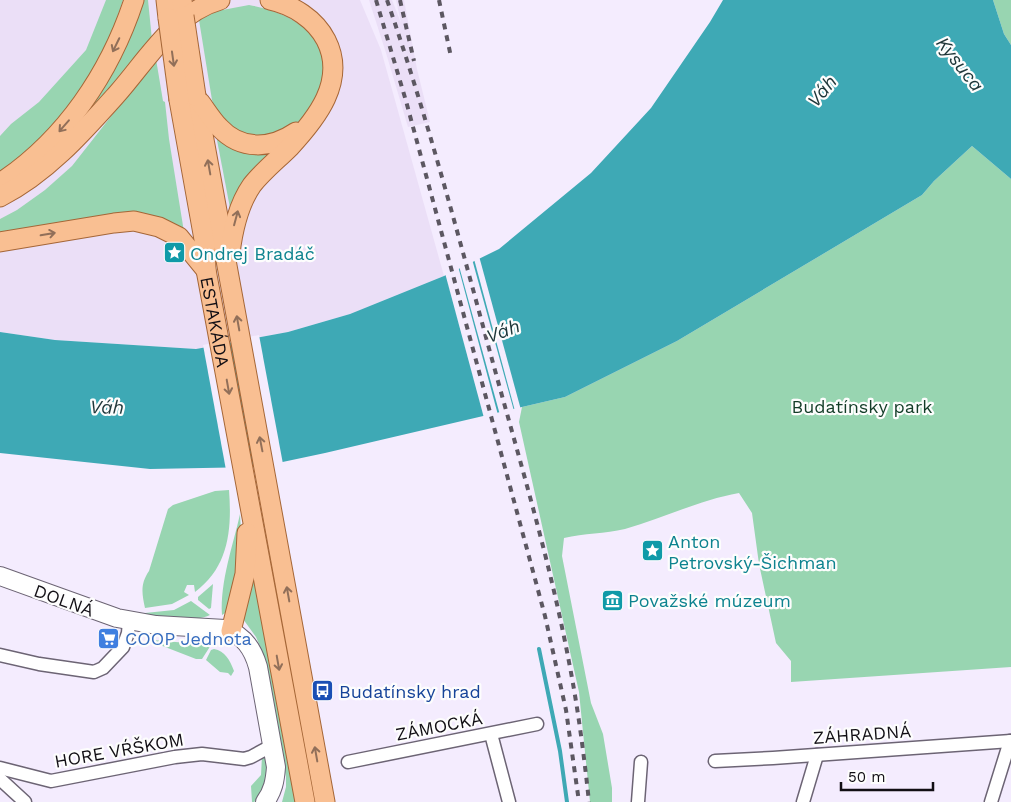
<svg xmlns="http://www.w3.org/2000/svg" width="1011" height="802" font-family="'Work Sans',sans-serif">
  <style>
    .built { fill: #ebdff7 }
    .green { fill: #98d5b1 }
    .water { fill: #3ea9b5 }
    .pier { fill: #f4ecfe }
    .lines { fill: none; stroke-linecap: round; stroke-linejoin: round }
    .stream { stroke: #3ea9b5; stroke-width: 4 }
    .street-casing { stroke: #6c6474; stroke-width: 15 }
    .secondary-casing { stroke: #6c6474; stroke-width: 20 }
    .primary-casing { stroke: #a56637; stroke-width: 21 }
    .street { stroke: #fff; stroke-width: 12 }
    .secondary { stroke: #fff; stroke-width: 18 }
    .primary { stroke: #f9bf92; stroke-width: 19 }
    .rail { stroke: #5c5761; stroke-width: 4; stroke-dasharray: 6 6; stroke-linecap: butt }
    .primary-bridge-casing { stroke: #a56637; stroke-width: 21; stroke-linecap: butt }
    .primary-bridge { stroke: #f9bf92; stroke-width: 19 }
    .oneway { stroke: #916f59 }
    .labels { text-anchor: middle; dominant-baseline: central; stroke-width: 4.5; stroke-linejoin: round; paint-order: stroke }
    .culture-label { font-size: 18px; fill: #0d838f; stroke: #fdfdfd; text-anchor: start }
    .street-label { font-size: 18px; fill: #110e14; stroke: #fdfdfd }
    .park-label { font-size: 18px; fill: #133d28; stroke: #fdfdfd }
    .shop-label { font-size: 18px; fill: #366cbe; stroke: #fdfdfd; text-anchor: start }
    .transit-label { font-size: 18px; fill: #164399; stroke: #fdfdfd; text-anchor: start }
    .water-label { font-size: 19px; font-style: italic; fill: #1e3639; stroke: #fdfdfd }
  </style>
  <rect width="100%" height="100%" fill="#f4ecfe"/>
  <g class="built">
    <polygon points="0,0 360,0 381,50 444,276 350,314 288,332 196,349 55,340 0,332"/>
    <polygon points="369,0 392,0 401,23 396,0 404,0 417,69 430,122 408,127 386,53"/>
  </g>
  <g class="green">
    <polygon points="106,0 123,0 114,27 101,58 61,121 0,176 0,136 11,124 39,102 86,50"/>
    <polygon points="139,0 148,0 152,40 72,137 27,174"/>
    <polygon points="993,0 1011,0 1011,45 1004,34"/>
    <path d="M249 5C308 15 347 53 308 111 302 119 285 136 276 138 266 140 248 136 237 136L215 108 212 100 199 20 217 11Z"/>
    <polygon points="156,59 163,101 165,102 169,139 184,232 178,227 0,233 0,219 17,210 45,190 72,166"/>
    <polygon points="219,136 276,148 232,209 230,208 217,140"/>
    <path d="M972 146 1011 179V667L791 682V661L776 643 759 564 752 513 739 493C700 500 663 518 625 529 605 534 584 533 564 538L562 556 591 703 603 734 612 788V802H590L579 692 519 422 522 407 565 397 677 341 922 195 934 181Z"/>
    <path d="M229 490C232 529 229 567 195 592L194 585H187L184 592 189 595 172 604 145 608C142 594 140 584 149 571L168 509 173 505 215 491Z"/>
    <path d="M240 514 242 547 227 612 222 615C220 581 233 546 240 514Z"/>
    <polygon points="254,571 297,802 282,802 286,787 286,777 263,653 256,637 243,619"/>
    <polygon points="213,584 211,608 209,609 198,600 198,597"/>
    <polygon points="276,589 278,590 318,802 312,802 274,591"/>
    <path d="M191 601 210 615C195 622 160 621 144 615L145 613 174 610Z"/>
    <polygon points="153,640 187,643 206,643 211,645 202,659 196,659 160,645"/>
    <path d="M214 649C225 651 230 660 234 671L231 676 228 673 220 672 206 660 211 650Z"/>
    <path d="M266 753C268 773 271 787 254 802H252L251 786 261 775 262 756Z"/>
  </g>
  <polygon class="water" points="723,0 993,0 1004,34 1011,45 1011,179 972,146 934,181 922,195 677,341 565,397 325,453 259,467 150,469 0,453 0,332 55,340 196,349 288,332 350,314 444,276 499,249 591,173 651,108 710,22"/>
  <g class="pier">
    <polygon points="479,256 521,410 515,411 474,259"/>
    <polygon points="472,259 514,411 500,415 459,266"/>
    <polygon points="458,266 498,415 484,418 445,273"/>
    <polygon points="259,335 283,464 259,469 232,340"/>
    <polygon points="229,340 253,469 226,470 203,345"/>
  </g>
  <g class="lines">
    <polyline class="stream" points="539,649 560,751 567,802"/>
    <defs>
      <g id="street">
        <polyline points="0,655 39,664 94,672 103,668 123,647 128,633 129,621"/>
        <polyline points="491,734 509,802"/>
        <polyline points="715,761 773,758 1011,741"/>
        <polyline points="348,762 537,724"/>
        <polyline points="0,768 51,781 175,757 202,754 244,759 251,757 273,745"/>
        <polyline points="0,779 25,802"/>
        <polyline points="638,802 641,762"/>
        <polyline points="803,802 817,755"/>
        <polyline points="991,802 1010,741"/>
      </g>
      <path id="secondary" d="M0 576 117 618 156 625 225 629C244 635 253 649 258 667L276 767C275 781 273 791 265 802"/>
      <g id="primary">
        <polyline points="166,0 168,18"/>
        <polyline points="182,0 184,16"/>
        <polyline points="196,96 325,802"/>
        <path id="s1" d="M179 100 205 245 206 270 305 802"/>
        <path d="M200 102C206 110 212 120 219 127 241 151 271 149 296 132"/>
        <path d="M0 183C65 140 110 73 134 0"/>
        <path d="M0 197C47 173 83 132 117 94 147 60 174 13 220 0"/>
        <polyline points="0,242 114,223 134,221 159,227 179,237 206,270"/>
        <path d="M230 253C233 229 238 205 252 185 263 171 277 160 290 147 316 119 347 81 326 40 315 19 293 5 270 0"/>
        <polyline points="231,631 245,574 247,533"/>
      </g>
    </defs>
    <use href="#street" class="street-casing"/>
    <use href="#secondary" class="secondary-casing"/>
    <use href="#primary" class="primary-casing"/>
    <use href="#street" class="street"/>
    <use href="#secondary" class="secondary"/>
    <use href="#primary" class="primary"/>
    <g class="rail">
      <polyline points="376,0 406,101 545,616 566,710 579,802"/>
      <path d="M387 0C428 119 460 242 493 363 520 462 550 561 569 662 578 708 584 755 589 802"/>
      <polyline points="400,0 414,61"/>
      <polyline points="439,0 451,57"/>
    </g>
    <defs>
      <g id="primary-bridge">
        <polyline points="184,16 196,96"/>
        <polyline points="168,18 179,100"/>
      </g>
    </defs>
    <use href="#primary-bridge" class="primary-bridge-casing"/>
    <use href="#primary-bridge" class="primary-bridge"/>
  </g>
  <defs><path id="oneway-shaft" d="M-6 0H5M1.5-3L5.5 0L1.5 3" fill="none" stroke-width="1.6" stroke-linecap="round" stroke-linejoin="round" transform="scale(1.25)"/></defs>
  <g class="oneway">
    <use href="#oneway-shaft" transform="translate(116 45) rotate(116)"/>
    <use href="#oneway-shaft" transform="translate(173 59) rotate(82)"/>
    <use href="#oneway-shaft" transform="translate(64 126) rotate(131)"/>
    <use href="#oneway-shaft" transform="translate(209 167) rotate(-100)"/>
    <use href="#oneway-shaft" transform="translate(236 218) rotate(-75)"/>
    <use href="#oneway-shaft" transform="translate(48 234) rotate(-10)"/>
    <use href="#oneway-shaft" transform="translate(238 323) rotate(-100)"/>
    <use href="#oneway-shaft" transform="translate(228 387) rotate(80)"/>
    <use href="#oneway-shaft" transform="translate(261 444) rotate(-101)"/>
    <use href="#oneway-shaft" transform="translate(288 594) rotate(-100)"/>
    <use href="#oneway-shaft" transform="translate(278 663) rotate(80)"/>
    <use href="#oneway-shaft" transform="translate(316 754) rotate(-100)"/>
  </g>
  <defs>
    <symbol id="sight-square" viewBox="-11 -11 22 22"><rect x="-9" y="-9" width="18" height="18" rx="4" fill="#0f9aa8" stroke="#fdfdfd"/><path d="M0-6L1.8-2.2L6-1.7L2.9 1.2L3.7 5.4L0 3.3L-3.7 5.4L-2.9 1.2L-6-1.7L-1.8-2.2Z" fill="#fff"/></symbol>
    <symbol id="museum-square" viewBox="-11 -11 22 22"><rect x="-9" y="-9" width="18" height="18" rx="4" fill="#0f9aa8" stroke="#fdfdfd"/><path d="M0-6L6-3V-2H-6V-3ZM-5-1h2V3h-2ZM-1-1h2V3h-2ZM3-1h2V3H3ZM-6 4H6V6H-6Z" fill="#fff"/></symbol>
    <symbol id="supermarket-square" viewBox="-11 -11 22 22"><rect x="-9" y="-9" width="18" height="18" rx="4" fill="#3f7fe0" stroke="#fdfdfd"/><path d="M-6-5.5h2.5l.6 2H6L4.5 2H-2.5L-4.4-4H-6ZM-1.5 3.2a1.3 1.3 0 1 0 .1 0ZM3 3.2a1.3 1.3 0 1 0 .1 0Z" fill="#fff"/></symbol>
    <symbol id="bus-square" viewBox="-11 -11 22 22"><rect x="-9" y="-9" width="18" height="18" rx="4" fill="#1a4fb4" stroke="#fdfdfd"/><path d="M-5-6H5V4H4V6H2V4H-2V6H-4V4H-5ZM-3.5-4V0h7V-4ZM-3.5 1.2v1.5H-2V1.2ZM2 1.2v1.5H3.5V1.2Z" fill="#fff"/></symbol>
  </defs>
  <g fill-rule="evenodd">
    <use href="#sight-square" x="162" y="240" width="25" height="25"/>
    <use href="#sight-square" x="640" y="538" width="25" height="25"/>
    <use href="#museum-square" x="600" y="588" width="25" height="25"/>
    <use href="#supermarket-square" x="96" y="626" width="25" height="25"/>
    <use href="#bus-square" x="310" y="678" width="25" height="25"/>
  </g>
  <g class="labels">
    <g class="culture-label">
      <text x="190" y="253">Ondrej Bradáč</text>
      <text x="668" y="541">Anton<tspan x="668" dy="21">Petrovský-Šichman</tspan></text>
      <text x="628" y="600">Považské múzeum</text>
    </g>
    <g class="street-label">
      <text stroke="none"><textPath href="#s1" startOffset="225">ESTAKÁDA</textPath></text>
      <text transform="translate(64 600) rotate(20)">DOLNÁ</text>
      <text transform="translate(439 726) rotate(-11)">ZÁMOCKÁ</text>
      <text transform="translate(862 734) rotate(-4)">ZÁHRADNÁ</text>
      <text transform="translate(119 750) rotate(-10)">HORE VŔŠKOM</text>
    </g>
    <g class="park-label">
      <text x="862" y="406">Budatínsky park</text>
    </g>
    <g class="shop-label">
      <text x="125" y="638">COOP Jednota</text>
    </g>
    <g class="transit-label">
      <text x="339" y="691">Budatínsky hrad</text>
    </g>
    <g class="water-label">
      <text transform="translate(960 64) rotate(52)">Kysuca</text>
      <text transform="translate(822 91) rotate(-51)">Váh</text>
      <text transform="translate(503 331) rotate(-21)">Váh</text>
      <text transform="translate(107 407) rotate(1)">Váh</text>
    </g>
  </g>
  <path d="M841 782v8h92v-8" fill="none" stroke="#110e14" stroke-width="2.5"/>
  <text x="848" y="782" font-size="15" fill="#110e14" stroke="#fdfdfd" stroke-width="4" paint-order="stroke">50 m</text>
</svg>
